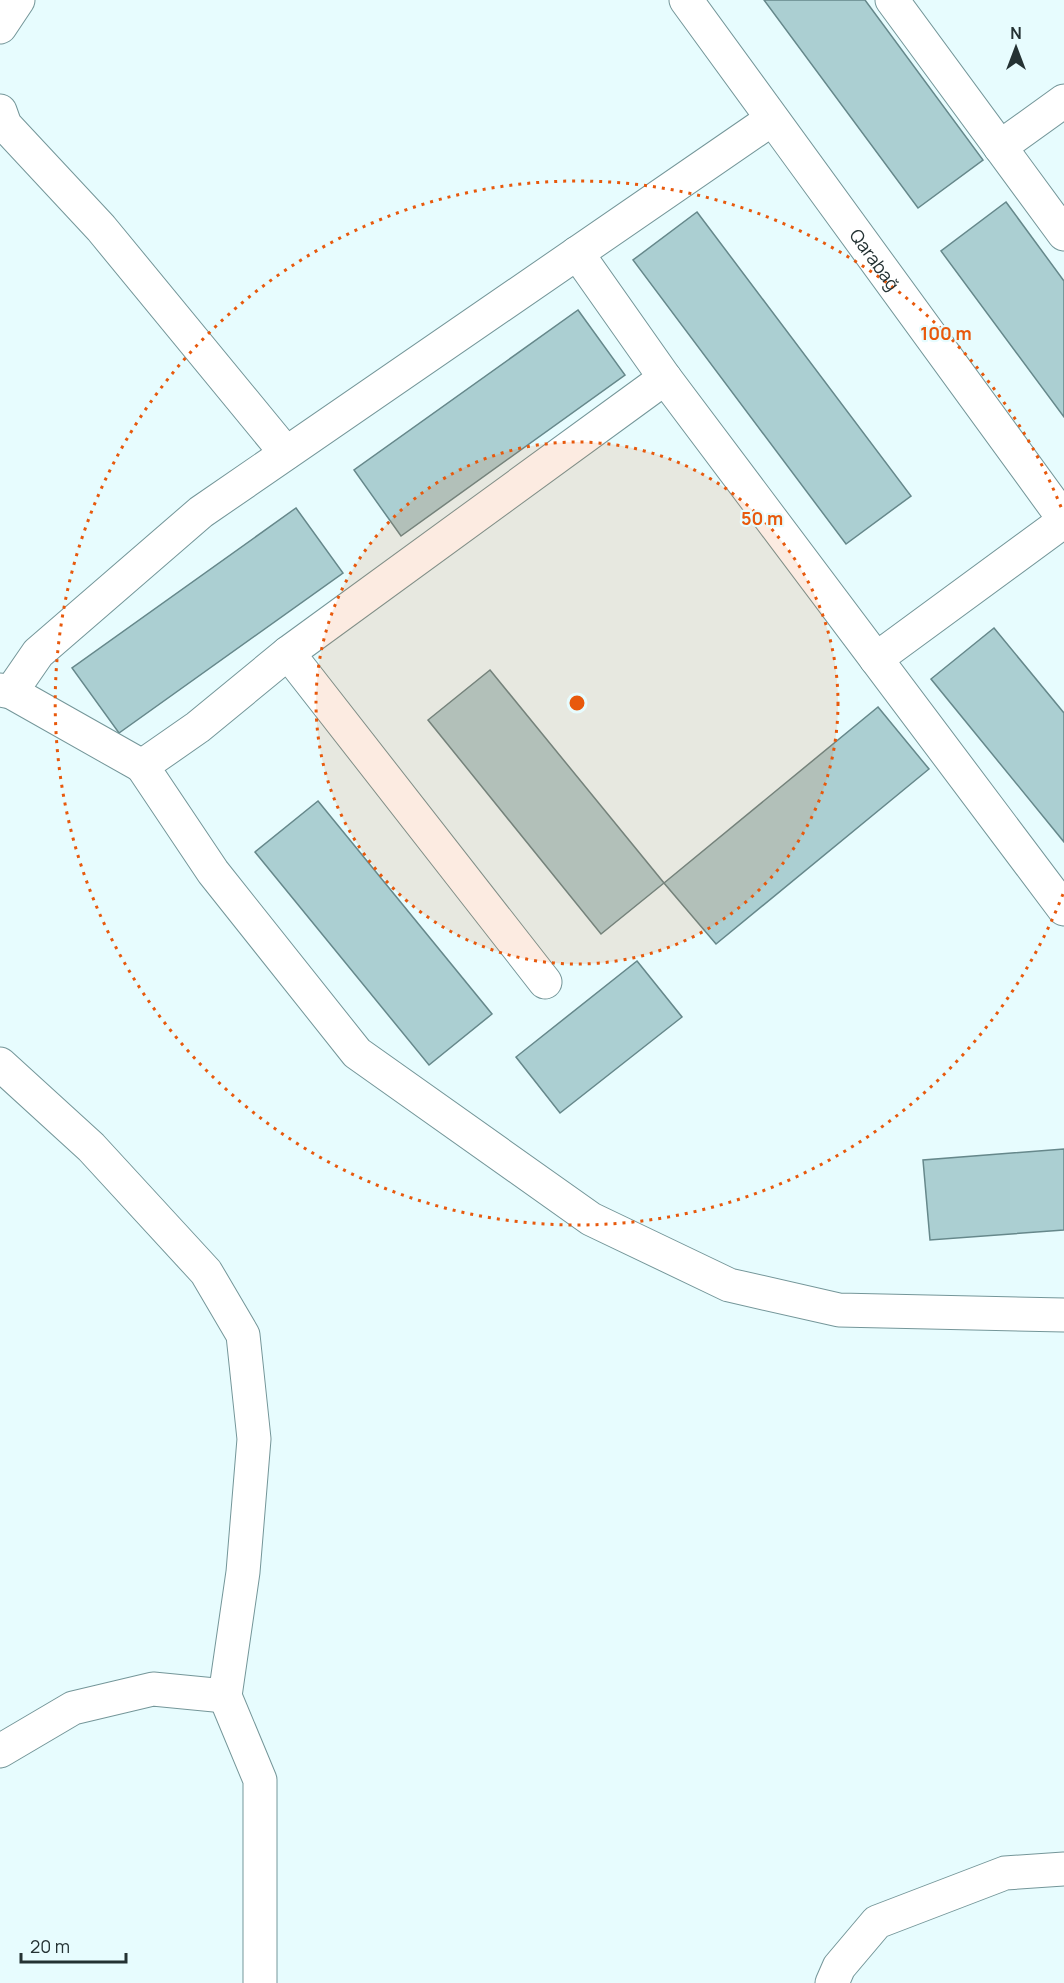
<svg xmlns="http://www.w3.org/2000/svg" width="1064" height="1983" font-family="Manrope,sans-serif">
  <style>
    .building { fill: #abcfd2; stroke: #66888b; stroke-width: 1.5 }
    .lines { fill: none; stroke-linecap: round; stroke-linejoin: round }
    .minor-casing { stroke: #749699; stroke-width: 35 }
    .minor { stroke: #fff; stroke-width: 33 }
    .ring { fill: none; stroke: #e8590c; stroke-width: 3; stroke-dasharray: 3 6 }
    .labels { text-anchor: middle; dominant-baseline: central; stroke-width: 4.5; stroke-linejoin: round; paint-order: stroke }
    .street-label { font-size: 18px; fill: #243233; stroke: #e7fcfe }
    .centre { fill: #e8590c; stroke: #e7fcfe; stroke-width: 3 }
    .ring-label { font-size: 18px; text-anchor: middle; font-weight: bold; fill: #e8590c; stroke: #e7fcfe; stroke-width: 4.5; stroke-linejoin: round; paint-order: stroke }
  </style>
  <rect width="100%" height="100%" fill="#e7fcfe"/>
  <g class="building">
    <polygon points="764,0 865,0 983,160 918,208"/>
    <polygon points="1006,202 1064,281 1064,417 941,251"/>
    <polygon points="697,212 911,496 846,544 633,260"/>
    <polygon points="578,310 625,375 401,536 354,470"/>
    <polygon points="296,508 343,573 119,733 72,668"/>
    <polygon points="994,628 1064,713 1064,842 931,679"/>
    <polygon points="490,670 664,883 601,934 428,720"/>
    <polygon points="878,707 929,769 716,944 664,883"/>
    <polygon points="318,801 492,1014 429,1065 255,852"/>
    <polygon points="637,961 682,1017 560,1113 516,1057"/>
    <polygon points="1064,1149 1064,1230 930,1240 923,1160"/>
  </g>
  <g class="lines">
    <defs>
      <g id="minor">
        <path id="s1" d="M686 0 1064 519"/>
        <polyline points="892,0 1064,234"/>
        <polyline points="0,27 18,0"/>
        <polyline points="0,111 5,125 101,228 286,453"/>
        <polyline points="1000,147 1064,101"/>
        <polyline points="577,253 665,378 1064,909"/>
        <polyline points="665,378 288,653 198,727 142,766 213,872 357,1053 591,1219 729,1285 839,1310 1064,1315"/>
        <polyline points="288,653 545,982"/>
        <polyline points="876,659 1064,521"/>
        <polyline points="0,690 11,692 142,766"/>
        <polyline points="11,692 38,653 201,512 772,119"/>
        <polyline points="0,1064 91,1147 206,1272 243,1335 254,1439 243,1572 225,1696 260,1780 260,1983"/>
        <polyline points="0,1751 73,1708 153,1689 225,1696"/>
        <polyline points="832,1983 839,1967 877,1922 1005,1873 1064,1869"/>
      </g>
    </defs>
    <use href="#minor" class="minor-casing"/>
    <use href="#minor" class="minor"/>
  </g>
  <circle cx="577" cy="703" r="261" fill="#e8590c" fill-opacity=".12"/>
  <g class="ring">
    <circle cx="577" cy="703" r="261"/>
    <path d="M1063 894A522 522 0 1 1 1063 512"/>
  </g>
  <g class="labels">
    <g class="street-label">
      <text stroke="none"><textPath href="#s1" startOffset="321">Qarabağ</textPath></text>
    </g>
  </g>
  <circle cx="577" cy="703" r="9" class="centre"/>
  <g class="ring-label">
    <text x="946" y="340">100 m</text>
    <text x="762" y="525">50 m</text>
  </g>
  <g transform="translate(1016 48)" stroke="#e7fcfe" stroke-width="4.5" paint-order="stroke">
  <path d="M0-4.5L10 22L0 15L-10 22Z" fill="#243233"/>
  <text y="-9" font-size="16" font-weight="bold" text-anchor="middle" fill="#243233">N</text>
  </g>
  <path d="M21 1953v9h105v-9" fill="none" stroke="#243233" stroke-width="3"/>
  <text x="30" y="1953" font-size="18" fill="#243233" stroke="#e7fcfe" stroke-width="4.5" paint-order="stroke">20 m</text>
</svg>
